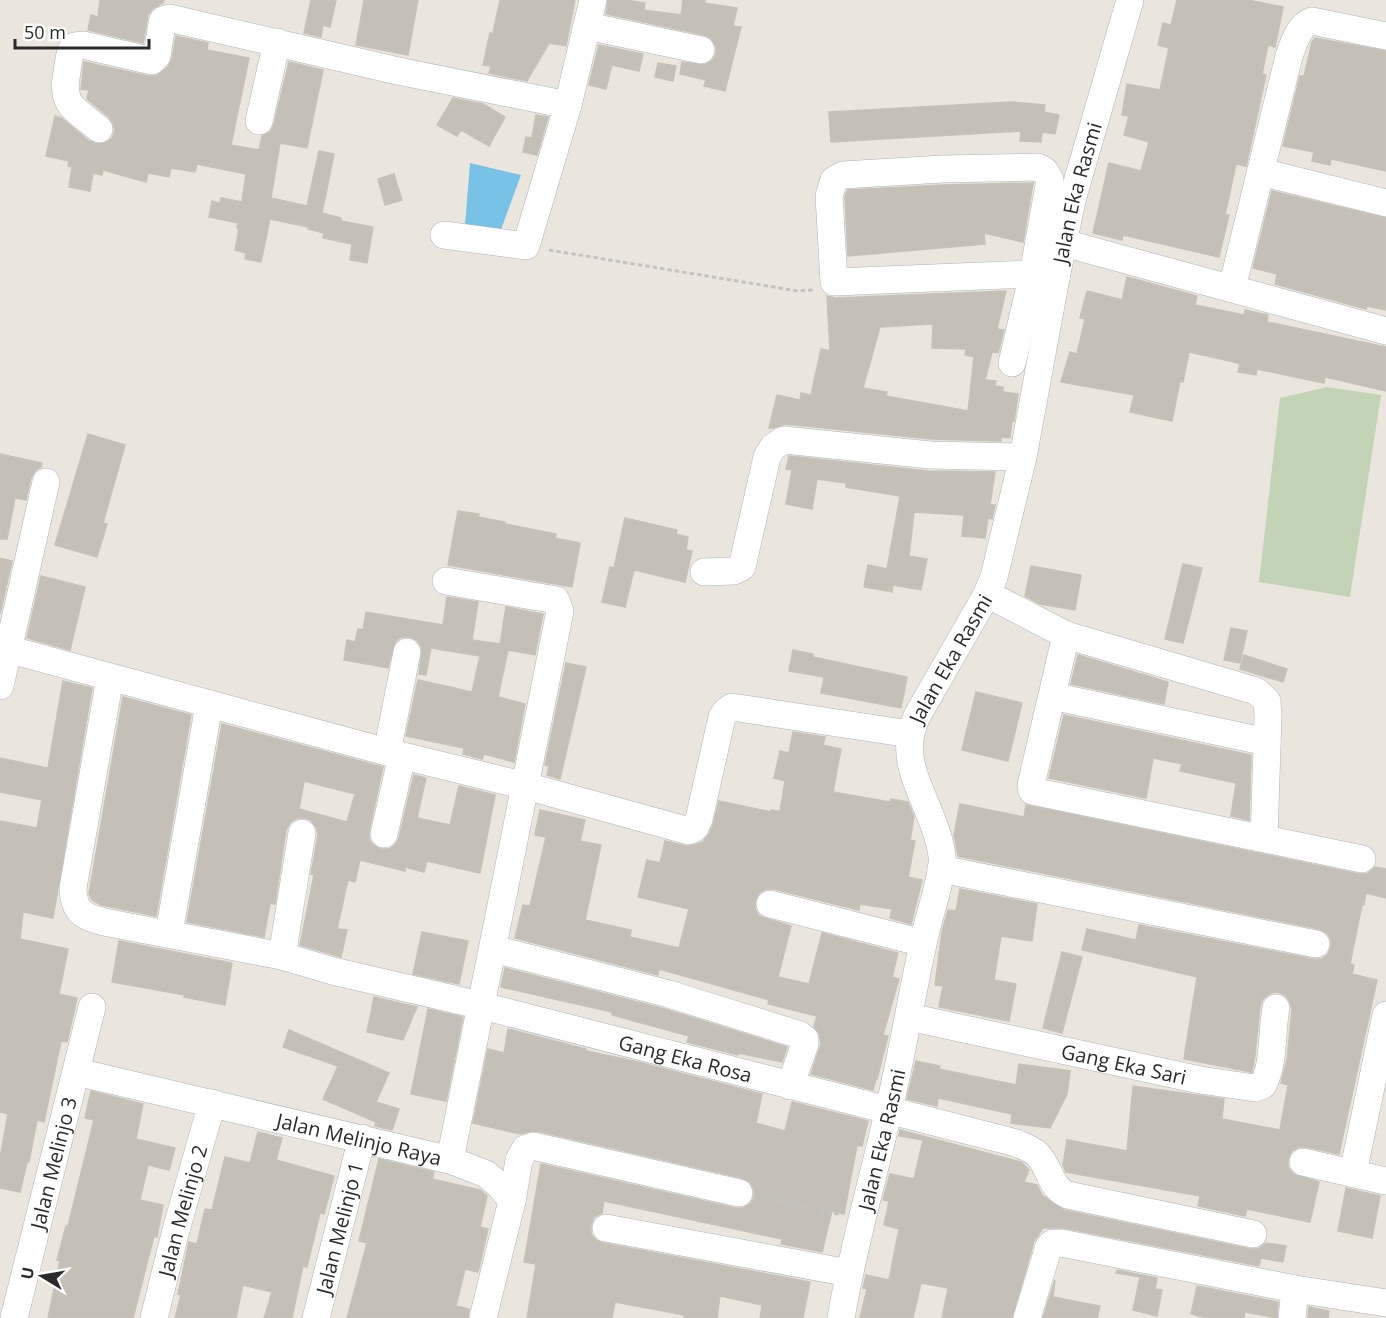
<svg xmlns="http://www.w3.org/2000/svg" width="1386" height="1318" font-family="'Open Sans',sans-serif">
  <style>
    .cemetery { fill: #c2d4b5 }
    .water { fill: #77c2e6 }
    .building { fill: #c4c0b8; stroke: #c6c2b7; stroke-width: 1.5; fill-rule: evenodd }
    .lines { fill: none; stroke-linecap: round; stroke-linejoin: round }
    .minor-casing { stroke: #b0b2bd; stroke-width: 28 }
    .path { stroke: #c3c3c3; stroke-width: 3; stroke-dasharray: 4.5 3; stroke-linecap: butt }
    .minor { stroke: #fff; stroke-width: 27 }
    .labels { text-anchor: middle; dominant-baseline: central; stroke-width: 5; stroke-linejoin: round; paint-order: stroke }
    .street-label { font-size: 20px; fill: #2a2a2a; stroke: #fff }
  </style>
  <rect width="100%" height="100%" fill="#ebe6dd"/>
  <polygon class="cemetery" points="1327,387 1381,395 1350,597 1259,582 1280,398"/>
  <polygon class="water" points="470,163 521,175 499,235 465,226"/>
  <g class="building">
    <polygon points="100,0 164,0 163,3 152,9 148,15 143,43 88,30 91,15 98,17"/>
    <polygon points="311,0 336,0 330,27 323,25 321,37 304,33"/>
    <polygon points="364,0 418,0 408,55 356,45"/>
    <polygon points="500,0 575,0 566,46 549,43 527,81 489,73 491,66 483,65 490,33 493,33"/>
    <polygon points="608,0 626,0 645,3 644,10 681,15 683,0 705,0 704,3 737,8 733,26 741,27 725,91 704,86 706,80 680,74 682,62 705,65 713,60 716,54 716,46 711,38 704,35 606,14"/>
    <polygon points="1177,0 1248,0 1283,7 1275,47 1268,45 1262,74 1266,75 1246,166 1236,164 1225,215 1229,215 1219,257 1123,235 1122,240 1093,233 1109,163 1141,171 1149,142 1124,135 1129,116 1122,115 1127,84 1160,90 1169,48 1158,45 1163,23 1171,25"/>
    <polygon points="176,36 208,43 207,50 249,58 231,145 259,150 262,136 270,132 274,124 289,62 323,70 307,148 280,143 271,198 307,206 319,151 334,154 322,213 341,218 341,221 373,227 367,263 350,260 352,244 323,238 324,233 308,229 308,227 270,219 261,262 245,259 246,253 235,250 239,229 237,228 238,223 209,217 212,201 220,203 221,198 242,202 246,174 197,164 195,172 171,168 169,177 148,173 146,182 103,170 102,175 93,173 90,191 69,187 72,167 68,166 69,161 46,156 55,116 61,118 89,141 96,144 105,143 112,138 115,131 113,123 109,117 87,99 89,90 81,89 84,62 148,76 156,76 168,67 172,59"/>
    <polygon points="1315,38 1386,51 1386,171 1331,159 1330,165 1312,161 1314,152 1283,146 1300,76 1304,76 1312,42"/>
    <polygon points="599,45 643,54 639,71 612,65 606,89 589,85"/>
    <polygon points="658,63 676,66 673,81 655,77"/>
    <polygon points="453,98 483,104 505,117 489,146 461,130 457,136 437,125"/>
    <polygon points="1011,102 1045,105 1044,112 1059,115 1055,134 1042,132 1041,142 1020,141 1021,131 831,142 829,112"/>
    <polygon points="536,115 548,117 537,155 523,152 526,137 532,138"/>
    <polygon points="394,174 402,200 385,205 378,179"/>
    <polygon points="1033,183 1023,242 984,233 985,244 848,256 845,196 848,190 944,185"/>
    <polygon points="1272,191 1386,218 1386,310 1367,306 1366,309 1275,284 1277,274 1253,268"/>
    <polygon points="1127,277 1197,296 1195,305 1244,315 1245,310 1268,315 1267,322 1386,347 1386,391 1325,377 1324,383 1257,369 1256,375 1238,372 1240,364 1234,362 1189,352 1183,382 1180,381 1172,421 1130,412 1134,395 1061,382 1070,352 1077,354 1085,319 1080,318 1087,291 1122,300"/>
    <path d="M1006 291 997 329 1004 330 998 353 992 352 985 380 996 381 995 386 1003 387V392L1018 394 1014 421H1012L1010 438 1001 437V441L931 439 786 424 773 428H769L777 395 800 400 801 393 811 395 821 349 830 351 827 296 835 298ZM933 324 932 348 966 349 965 355 974 357 968 411 886 396 887 392 863 388 880 327Z"/>
    <polygon points="88,434 125,445 103,523 107,524 97,557 55,545"/>
    <polygon points="0,454 42,463 41,467 35,471 31,478 26,500 15,498 7,539 0,539"/>
    <polygon points="789,456 928,471 995,472 990,505 995,505 992,519 988,518 985,538 962,536 964,515 914,512 909,556 927,559 921,590 893,585 892,592 864,587 868,565 887,569 900,496 846,487 846,483 817,479 812,509 786,504 792,470 786,469"/>
    <polygon points="458,511 479,514 478,517 505,522 505,524 556,534 555,538 580,543 572,587 448,565"/>
    <polygon points="625,518 677,530 676,534 688,537 686,550 692,551 685,582 634,570 625,607 602,602 610,567 614,568"/>
    <polygon points="0,558 12,561 0,614"/>
    <polygon points="1183,564 1202,568 1183,643 1165,639"/>
    <polygon points="1031,566 1081,575 1075,610 1040,604 1025,596"/>
    <polygon points="41,576 85,587 70,650 27,638"/>
    <polygon points="447,597 478,602 472,640 500,644 506,607 543,614 535,655 508,650 498,697 525,704 514,762 484,754 482,759 463,754 464,748 406,736 418,680 472,692 480,656 431,648 426,675 419,674 422,648 417,640 410,637 401,637 395,642 388,668 344,660 347,640 355,642 358,629 363,630 366,612 443,625"/>
    <polygon points="1231,628 1247,631 1240,663 1224,660"/>
    <polygon points="793,650 813,654 813,657 907,677 901,708 821,693 824,677 789,671"/>
    <polygon points="1078,655 1168,682 1164,704 1071,684"/>
    <polygon points="1244,655 1287,669 1283,682 1240,669"/>
    <polygon points="566,663 586,667 560,779 547,775 549,766 545,765"/>
    <polygon points="63,681 92,688 53,918 23,912 20,939 68,949 59,994 77,998 67,1042 61,1041 44,1122 37,1120 29,1162 27,1162 20,1192 0,1188 0,1158 8,1114 0,1112 0,821 37,828 42,800 0,792 0,758 48,768"/>
    <polygon points="976,692 1022,703 1008,761 962,750"/>
    <polygon points="123,697 191,715 156,916 101,905 92,900 89,894"/>
    <polygon points="1064,715 1251,755 1249,820 1231,816 1236,783 1180,771 1182,764 1153,758 1146,798 1049,778"/>
    <path d="M222 724 383 767 369 831V839L373 845 380 849H389L395 845 399 838 414 775 426 778 417 818 450 825 459 786 495 795 480 873 427 861 424 872 405 867V871L360 860 355 882 348 880 337 929 347 930 341 957 300 945 314 875 311 874 318 835 316 827 311 820 305 818H297L290 823 286 830 275 904 270 903 264 937 187 922ZM304 781 355 794 347 822 299 809Z"/>
    <polygon points="793,732 825,737 823,745 841,749 833,792 890,802 891,799 908,802 914,817 910,840 915,841 908,877 922,880 911,924 890,918 892,909 860,904 859,910 774,889 766,889 759,893 755,901 755,909 759,916 791,926 778,977 809,984 822,933 898,953 892,977 899,979 883,1035 888,1036 877,1079 876,1079 873,1090 811,1074 821,1044 819,1033 814,1026 817,1016 768,1004 769,1000 659,969 658,975 515,938 523,905 530,906 546,837 535,835 540,810 585,820 580,841 601,845 585,920 631,930 630,937 679,948 689,909 638,897 647,860 660,863 665,841 686,846 695,845 703,842 709,834 713,825 719,801 771,812 771,810 780,811 785,781 774,778 780,751 789,753"/>
    <polygon points="960,804 1024,817 1026,805 1359,874 1367,874 1375,867 1386,869 1386,898 1366,893 1364,905 1362,905 1350,964 1354,965 1352,974 1377,980 1339,1154 1307,1147 1299,1147 1292,1151 1288,1159 1288,1167 1293,1174 1319,1182 1310,1222 1247,1209 1245,1216 1198,1206 1200,1196 1066,1172 1063,1165 1067,1140 1127,1151 1133,1086 1224,1099 1222,1119 1280,1130 1288,1085 1281,1083 1287,1060 1292,1010 1290,1002 1285,995 1278,992 1271,993 1263,999 1260,1006 1255,1055 1252,1072 1184,1059 1197,977 1082,950 1087,929 1136,940 1139,925 1313,959 1322,959 1328,954 1331,946 1331,940 1327,933 1319,929 958,856 954,835"/>
    <polygon points="960,889 1037,904 1032,941 1001,936 994,980 1016,984 1009,1021 939,1007 943,986 935,985 942,932 948,910 956,911"/>
    <polygon points="422,932 468,941 459,984 413,974"/>
    <polygon points="119,941 232,963 225,1005 184,997 185,995 112,982"/>
    <polygon points="1062,952 1082,957 1062,1033 1043,1028"/>
    <polygon points="505,968 665,1009 787,1047 782,1062 738,1053 738,1055 687,1042 689,1036 612,1015 612,1012 501,987"/>
    <polygon points="374,997 417,1007 403,1040 367,1032"/>
    <polygon points="428,1009 463,1017 446,1101 411,1094"/>
    <polygon points="508,1029 586,1049 586,1051 634,1061 762,1094 756,1123 785,1131 792,1102 868,1121 862,1146 857,1145 844,1214 832,1211 822,1252 781,1244 782,1239 604,1201 602,1213 594,1217 591,1225 591,1234 596,1240 603,1243 810,1282 803,1318 760,1318 762,1305 720,1296 717,1318 684,1318 684,1315 615,1302 612,1318 527,1318 536,1264 524,1262 541,1164 735,1208 743,1208 750,1204 754,1197 754,1189 750,1182 742,1178 537,1131 520,1134 473,1123 488,1049 504,1053"/>
    <polygon points="289,1030 389,1073 376,1102 399,1109 392,1130 375,1126 376,1122 323,1099 338,1066 283,1047"/>
    <polygon points="916,1061 940,1066 939,1069 1016,1085 1019,1064 1070,1071 1067,1094 1050,1128 1011,1123 1012,1114 938,1098 937,1106 907,1099"/>
    <polygon points="91,1091 143,1104 136,1139 175,1148 169,1170 148,1165 140,1200 163,1205 157,1237 154,1236 133,1318 48,1318 60,1261 57,1260 66,1226 68,1226 94,1120 85,1118"/>
    <polygon points="900,1130 1021,1162 1029,1170 1024,1182 1037,1185 1042,1195 1064,1210 1250,1249 1258,1249 1266,1243 1286,1246 1283,1262 1261,1258 1259,1266 1064,1228 1043,1228 1034,1241 1012,1318 942,1318 948,1288 921,1283 913,1318 860,1318 867,1289 863,1288 866,1275 889,1280 899,1229 884,1225 889,1201 883,1200 890,1174 914,1179 923,1140 899,1136"/>
    <polygon points="258,1132 282,1138 276,1160 334,1176 324,1214 320,1213 307,1267 303,1266 292,1318 264,1318 272,1292 243,1285 236,1318 175,1318 181,1295 178,1294 189,1242 197,1244 205,1209 212,1210 225,1157 250,1163"/>
    <polygon points="379,1159 434,1172 432,1179 480,1190 487,1196 480,1227 488,1229 478,1272 465,1269 456,1306 469,1309 468,1318 347,1318 367,1243 359,1241"/>
    <polygon points="1346,1188 1380,1196 1372,1238 1338,1231"/>
    <polygon points="1117,1270 1157,1278 1155,1289 1162,1290 1157,1316 1133,1310 1140,1277 1116,1273"/>
    <polygon points="1055,1280 1053,1297 1100,1306 1097,1318 1043,1318"/>
    <polygon points="1197,1286 1278,1302 1277,1318 1245,1312 1244,1318 1207,1318 1191,1314"/>
    <polygon points="1309,1307 1329,1311 1328,1318 1308,1318"/>
  </g>
  <g class="lines">
    <defs>
      <g id="minor">
        <polyline points="587,26 701,50"/>
        <polyline points="259,121 277,42"/>
        <path d="M99 129C75 109 60 106 67 72 68 64 69 55 72 48L75 46 83 45 152 61 157 56 162 23 163 20 169 18 398 71 568 105"/>
        <polyline points="1261,172 1386,203"/>
        <polyline points="444,235 526,246 568,105 593,0"/>
        <polyline points="1064,243 1386,331"/>
        <path d="M1232 288 1289 56C1294 43 1298 26 1312 21L1386 36"/>
        <polyline points="1012,363 1033,274 1050,180 1045,171 1038,167 943,169 843,175 834,180 829,196 834,282 1033,274 1056,278"/>
        <polyline points="704,572 734,571 742,567 767,457 773,447 784,440 930,455 1023,457"/>
        <polyline points="446,581 556,600 560,611 450,1160"/>
        <polyline points="987,594 1066,635 1256,691 1267,701 1268,717 1264,838"/>
        <polyline points="1066,635 1031,785 1032,791 1362,859"/>
        <polyline points="0,647 387,752 526,786 689,831 695,828 699,819 722,717 726,711 732,707 910,734"/>
        <path id="s1" d="M110 678 73 888C74 912 82 916 104 922L282 956 333 971 483 1006 1016 1143C1023 1146 1032 1149 1037 1154 1051 1168 1049 1187 1068 1195L1253 1234"/>
        <polyline points="0,686 46,482"/>
        <polyline points="1052,696 1267,742"/>
        <polyline points="387,752 407,652"/>
        <polyline points="384,834 402,756"/>
        <polyline points="941,869 1316,944"/>
        <polyline points="770,904 923,943"/>
        <polyline points="169,933 209,705"/>
        <polyline points="494,949 669,994 800,1035 805,1039 805,1044 790,1086"/>
        <polyline points="282,956 302,833"/>
        <path id="s2" d="M909 1017 1200 1080 1255 1088 1263 1085C1275 1061 1271 1034 1276 1008"/>
        <path id="s3" d="M77 1072 450 1160 486 1174 500 1186 512 1201 483 1318"/>
        <polyline points="1303,1162 1386,1181"/>
        <polyline points="1353,1173 1386,1015"/>
        <polyline points="512,1201 519,1160 525,1149 533,1146 739,1193"/>
        <polyline points="606,1228 849,1273"/>
        <path id="s4" d="M14 1318 92 1007"/>
        <path id="s5" d="M154 1318 176 1230 212 1103"/>
        <path id="s6" d="M316 1318 362 1138"/>
        <path id="s7" d="M841 1318C853 1247 873 1179 889 1109 902 1054 911 999 923 944 928 917 939 891 942 864 943 856 941 849 939 841 928 797 895 762 917 716L987 594 994 577 1023 457 1056 278 1072 200 1130 0"/>
        <polyline points="1027,1318 1049,1246 1053,1243 1061,1243 1295,1289 1386,1303"/>
        <polyline points="1292,1318 1295,1289"/>
      </g>
    </defs>
    <use href="#minor" class="minor-casing"/>
    <g class="path">
      <polyline points="549,250 798,291 814,290"/>
      <polyline points="761,1197 842,1215"/>
    </g>
    <use href="#minor" class="minor"/>
  </g>
  <g class="labels">
    <g class="street-label">
      <text stroke="none"><textPath href="#s7" startOffset="1172">Jalan Eka Rasmi</textPath></text>
      <text stroke="none"><textPath href="#s7" startOffset="686">Jalan Eka Rasmi</textPath></text>
      <text stroke="none"><textPath href="#s1" startOffset="862">Gang Eka Rosa</textPath></text>
      <text stroke="none"><textPath href="#s2" startOffset="220">Gang Eka Sari</textPath></text>
      <text stroke="none"><textPath href="#s3" startOffset="290">Jalan Melinjo Raya</textPath></text>
      <text stroke="none"><textPath href="#s7" startOffset="183">Jalan Eka Rasmi</textPath></text>
      <text stroke="none"><textPath href="#s4" startOffset="160">Jalan Melinjo 3</textPath></text>
      <text stroke="none"><textPath href="#s5" startOffset="111">Jalan Melinjo 2</textPath></text>
      <text stroke="none"><textPath href="#s6" startOffset="93">Jalan Melinjo 1</textPath></text>
    </g>
  </g>
  <g transform="translate(42 1276) rotate(281)" stroke="#ffffff" stroke-width="4.5" paint-order="stroke">
  <path d="M0-4.5L10 22L0 15L-10 22Z" fill="#2a2a2a"/>
  <text y="-9" font-size="16" font-weight="bold" text-anchor="middle" fill="#2a2a2a">U</text>
  </g>
  <path d="M15 39v9h134v-9" fill="none" stroke="#2a2a2a" stroke-width="3"/>
  <text x="24" y="39" font-size="18" fill="#2a2a2a" stroke="#ffffff" stroke-width="4.5" paint-order="stroke">50 m</text>
</svg>
